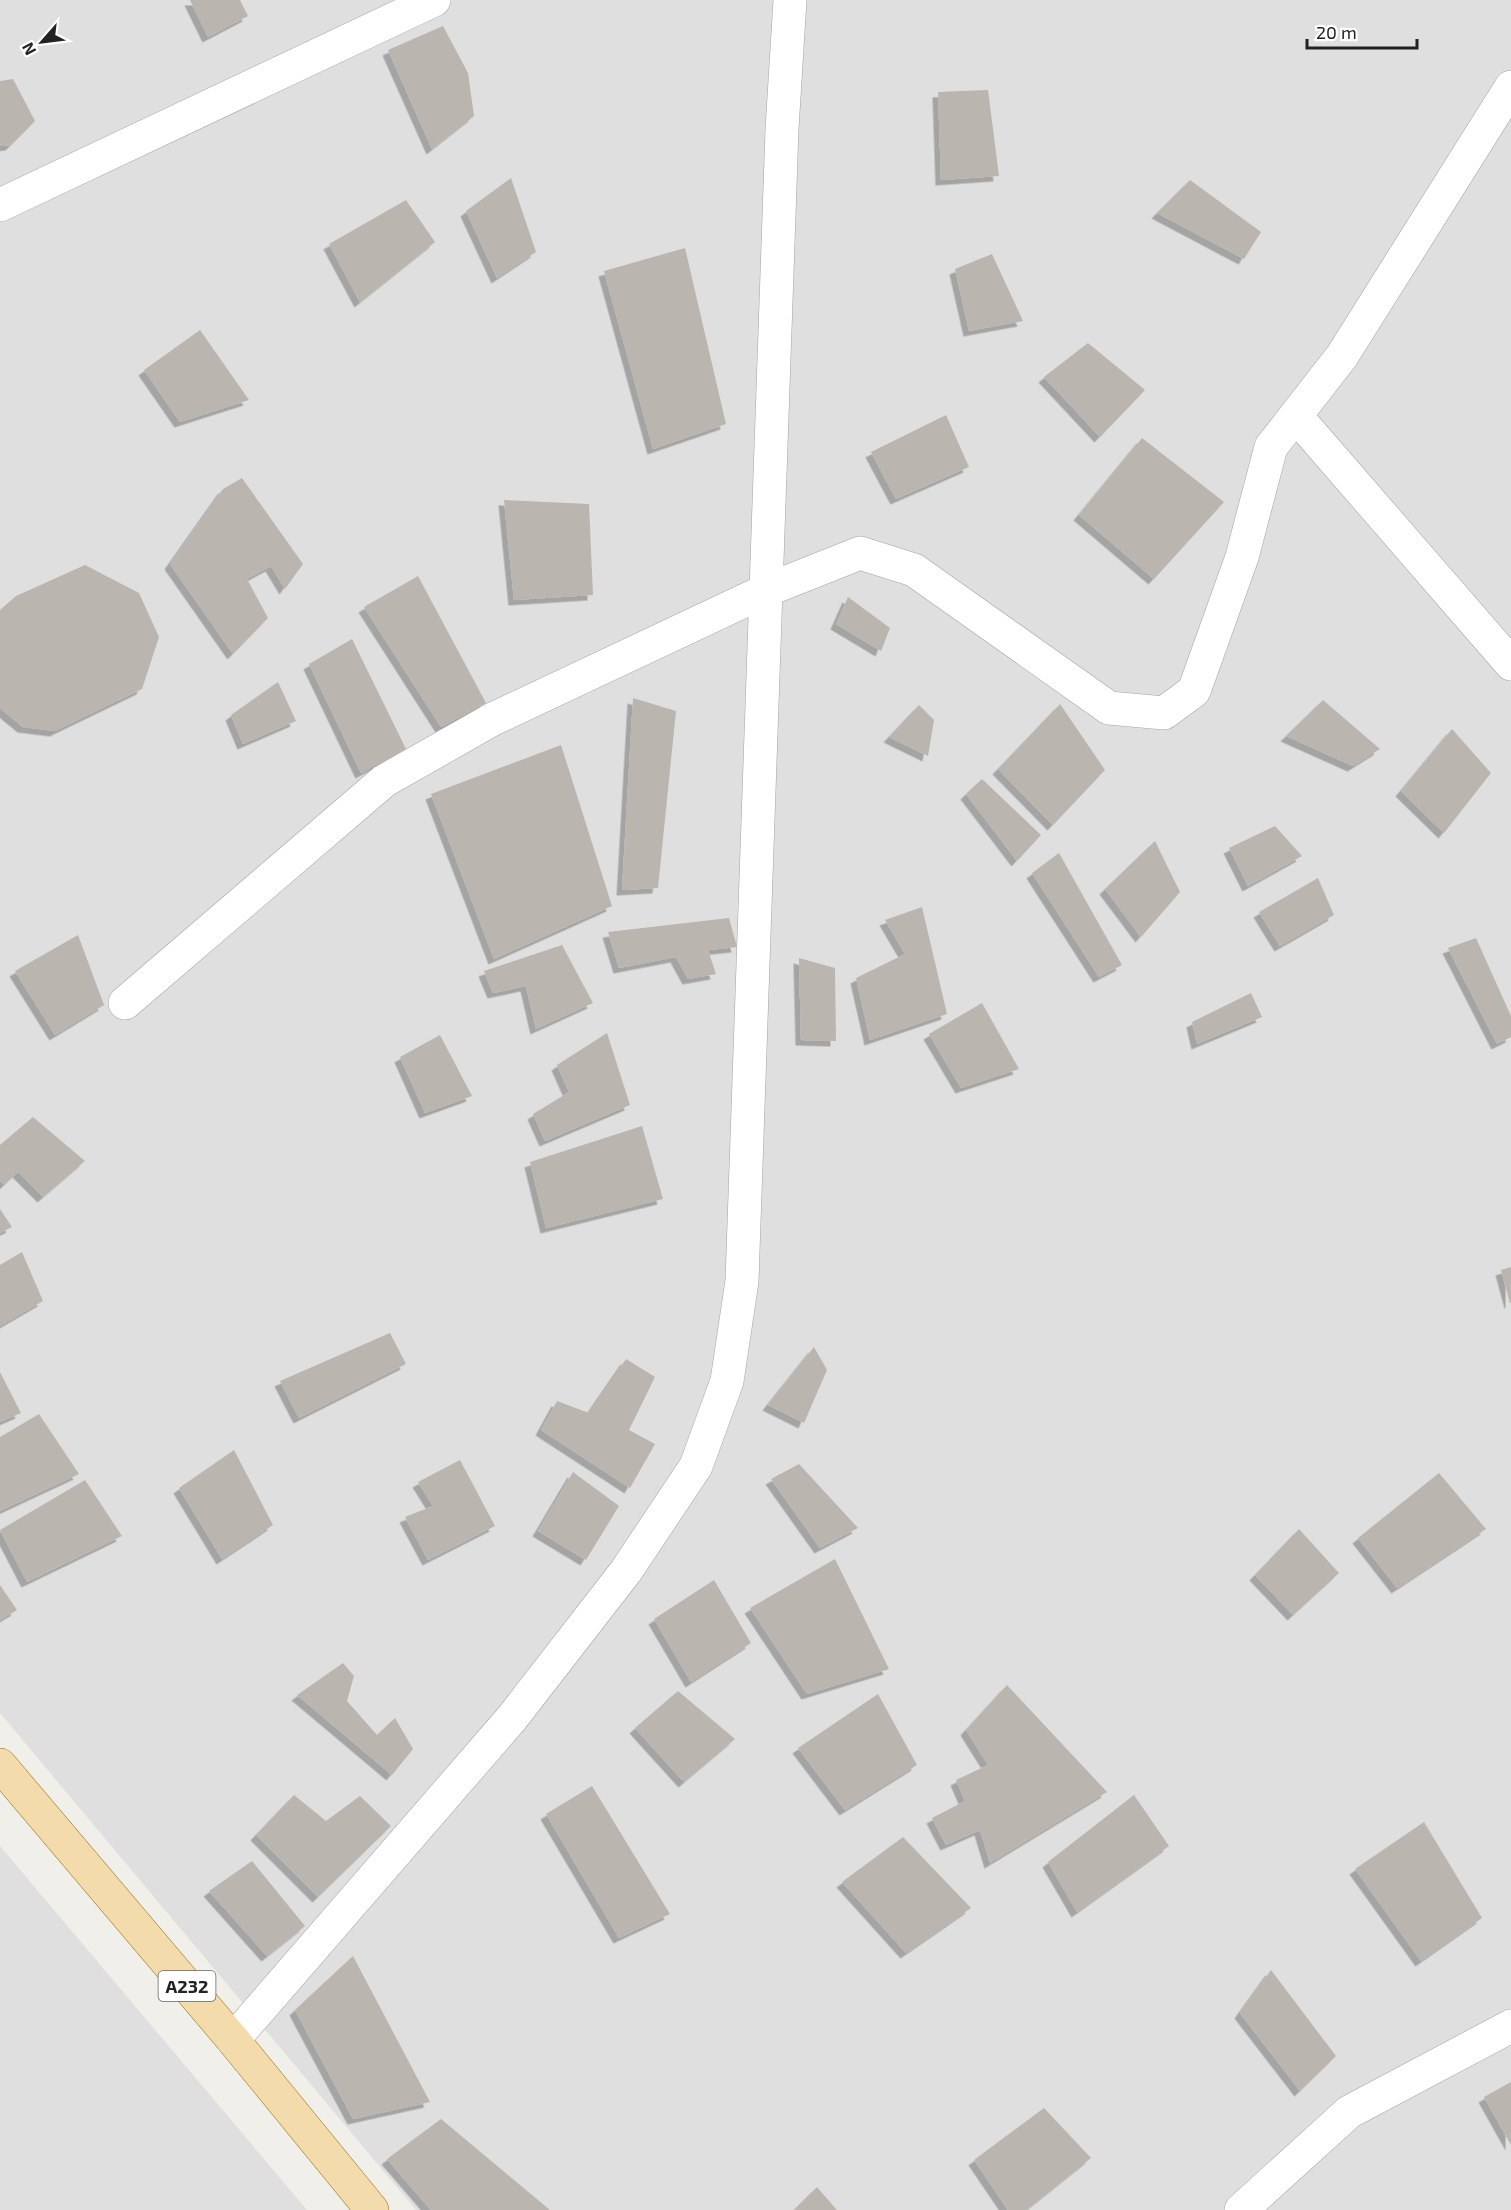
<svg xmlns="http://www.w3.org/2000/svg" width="1511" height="2210" font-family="'Exo 2',sans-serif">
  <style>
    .residential { fill: #e0dfdf }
    .building { fill: #bab5af; filter: url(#shadow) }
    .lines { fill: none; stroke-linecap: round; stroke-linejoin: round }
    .minor-casing { stroke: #a3a3a3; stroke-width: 34 }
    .tertiary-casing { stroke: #a3a3a3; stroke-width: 34 }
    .primary-casing { stroke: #91710f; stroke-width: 34 }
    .minor { stroke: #fff; stroke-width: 33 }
    .tertiary { stroke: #fff; stroke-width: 33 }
    .primary { stroke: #f4dbac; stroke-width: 33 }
    .labels { text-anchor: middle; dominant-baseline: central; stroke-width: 6; stroke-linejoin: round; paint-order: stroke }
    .shield { fill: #fff; stroke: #646464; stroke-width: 1.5 }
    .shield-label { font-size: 18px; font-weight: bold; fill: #222 }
  </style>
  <defs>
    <filter id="shadow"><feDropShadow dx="-5.5" dy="5.5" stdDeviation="0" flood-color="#0004"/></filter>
  </defs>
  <rect width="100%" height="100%" fill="#f1efea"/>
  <g class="residential">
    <polygon points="0,0 1511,0 1511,2210 416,2210 0,1713"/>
    <polygon points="0,1846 307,2210 0,2210"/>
  </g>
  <g class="building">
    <polygon points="190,0 240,0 248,16 208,37"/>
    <polygon points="443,26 468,73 474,116 432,149 388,50"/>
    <polygon points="13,79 35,121 11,145 0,146 0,81"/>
    <polygon points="988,90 999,176 941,180 938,92"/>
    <polygon points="511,178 536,252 497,278 466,211"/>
    <polygon points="1190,180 1261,232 1244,259 1157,213"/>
    <polygon points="406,200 435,242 360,302 329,244"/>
    <polygon points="685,248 726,424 653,449 604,271"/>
    <polygon points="992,254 1023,321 969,331 955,269"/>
    <polygon points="200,330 249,400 180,422 144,370"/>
    <polygon points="1088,343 1145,390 1100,437 1044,377"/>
    <polygon points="946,415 969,467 896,499 871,452"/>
    <polygon points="1142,438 1224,502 1154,579 1079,515"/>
    <polygon points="242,478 303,564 285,589 271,566 247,579 268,618 233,654 170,564 223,489"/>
    <polygon points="504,500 589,504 593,595 514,600"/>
    <polygon points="85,565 139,593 159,637 142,689 55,731 23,727 0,708 0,610 16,596"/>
    <polygon points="418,576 486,703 441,727 364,607"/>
    <polygon points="848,597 890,628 881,651 836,624"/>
    <polygon points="352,639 406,749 361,773 309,664"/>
    <polygon points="278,682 296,721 243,744 231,715"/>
    <polygon points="633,698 676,711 658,888 622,890"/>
    <polygon points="1323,700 1380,749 1353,766 1286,736"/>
    <polygon points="1060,704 1105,770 1053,825 998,769"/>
    <polygon points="919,705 934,720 928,756 889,737"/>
    <polygon points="1452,729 1491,773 1444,833 1401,791"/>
    <polygon points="561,745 612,906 494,959 431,794"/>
    <polygon points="982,779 1041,835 1017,861 966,794"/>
    <polygon points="1275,826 1302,856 1248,886 1229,848"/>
    <polygon points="1155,841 1180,892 1141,937 1105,889"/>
    <polygon points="1059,853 1122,965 1099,977 1032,873"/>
    <polygon points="1318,878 1334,915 1280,946 1259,912"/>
    <polygon points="922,907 947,1014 870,1040 856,978 905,954 885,920"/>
    <polygon points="729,918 737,947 708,950 716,974 688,979 676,957 619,968 608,932"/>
    <polygon points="78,935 104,1005 55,1035 15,971"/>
    <polygon points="1476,938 1511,1016 1511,1037 1497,1044 1448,948"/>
    <polygon points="562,945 593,1003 536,1029 526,986 493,993 484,971"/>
    <polygon points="799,958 835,968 836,1041 801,1040"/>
    <polygon points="1251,993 1262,1017 1197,1044 1192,1022"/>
    <polygon points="982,1003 1019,1069 961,1088 929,1034"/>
    <polygon points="607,1033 630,1105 545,1141 533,1114 569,1092 557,1065"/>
    <polygon points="440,1035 472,1096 425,1113 400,1057"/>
    <polygon points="33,1117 85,1161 43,1197 18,1172 4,1185 0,1181 0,1145"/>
    <polygon points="642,1126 663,1199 546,1228 530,1162"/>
    <polygon points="0,1209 12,1227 0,1233"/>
    <polygon points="22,1252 43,1301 0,1326 0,1265"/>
    <polygon points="1511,1267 1511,1303 1510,1303 1501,1270"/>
    <polygon points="390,1333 406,1364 299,1418 280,1381"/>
    <polygon points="814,1347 827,1370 804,1423 768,1405"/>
    <polygon points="626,1359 655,1377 629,1430 655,1444 630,1488 541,1430 557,1401 589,1413"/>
    <polygon points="0,1372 21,1413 0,1422"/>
    <polygon points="39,1414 79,1474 0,1511 0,1437"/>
    <polygon points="234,1450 273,1525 222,1559 179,1488"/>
    <polygon points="460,1460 495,1526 428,1560 405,1517 433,1506 418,1482"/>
    <polygon points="799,1464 858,1528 820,1548 771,1479"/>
    <polygon points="573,1472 619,1506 586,1560 538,1531"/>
    <polygon points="1439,1473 1486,1529 1397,1588 1358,1538"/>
    <polygon points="85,1480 122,1536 27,1582 0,1530"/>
    <polygon points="1299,1529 1339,1573 1293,1615 1255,1575"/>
    <polygon points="835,1559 889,1669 807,1694 750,1608"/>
    <polygon points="714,1580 751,1643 691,1682 654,1619"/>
    <polygon points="0,1585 17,1610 0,1620"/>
    <polygon points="343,1663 354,1676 347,1701 377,1735 395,1718 413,1749 392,1775 297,1695"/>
    <polygon points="1007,1685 1107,1792 990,1863 980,1830 946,1845 932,1818 965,1801 956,1780 988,1765 966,1730"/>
    <polygon points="678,1691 735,1739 684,1782 635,1728"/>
    <polygon points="878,1694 917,1765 845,1810 798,1748"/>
    <polygon points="592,1786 670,1914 619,1938 546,1814"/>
    <polygon points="294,1795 326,1821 360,1796 391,1826 318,1897 256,1835"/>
    <polygon points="1134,1795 1169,1846 1077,1912 1048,1862"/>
    <polygon points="1424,1822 1482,1918 1421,1961 1355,1869"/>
    <polygon points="903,1837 971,1908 906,1953 842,1882"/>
    <polygon points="252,1861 305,1926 267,1956 209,1891"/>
    <polygon points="353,1956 430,2102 353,2119 295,2010"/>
    <polygon points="1271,1970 1336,2056 1300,2091 1240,2013"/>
    <polygon points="1511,2082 1511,2145 1484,2097"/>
    <polygon points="1044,2108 1091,2158 1026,2210 1008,2210 974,2160"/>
    <polygon points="441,2119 550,2210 431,2210 387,2159"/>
    <polygon points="817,2187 837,2210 794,2210"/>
  </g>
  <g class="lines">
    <defs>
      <g id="minor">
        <polyline points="0,205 434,0"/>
        <polyline points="1296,416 1511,664"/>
        <polyline points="125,1003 384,781 493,719 767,590 860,553 914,570 1109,708 1164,713 1194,691 1242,557 1271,447 1342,356 1511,87"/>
        <polyline points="233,2040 512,1718 626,1571 696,1466 727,1381 742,1281 782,129 790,0"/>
      </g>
      <polyline id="tertiary" points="1241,2210 1349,2112 1511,2026"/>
      <polyline id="primary" points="0,1765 233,2040 372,2210"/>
    </defs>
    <use href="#minor" class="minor-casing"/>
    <use href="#tertiary" class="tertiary-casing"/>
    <use href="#primary" class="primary-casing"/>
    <use href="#minor" class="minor"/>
    <use href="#tertiary" class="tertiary"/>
    <use href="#primary" class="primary"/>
  </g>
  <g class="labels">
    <rect class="shield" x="158.5" y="1971" width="57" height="30" rx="4.5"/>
    <g class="shield-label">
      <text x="187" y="1986">A232</text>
    </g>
  </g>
  <g transform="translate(42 42) rotate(242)" stroke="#ffffff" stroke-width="4.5" paint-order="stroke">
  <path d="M0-4.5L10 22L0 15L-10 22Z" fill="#222222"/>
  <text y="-9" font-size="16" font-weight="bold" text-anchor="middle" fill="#222222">N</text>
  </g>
  <path d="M1307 39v9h110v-9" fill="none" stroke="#222222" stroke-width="3"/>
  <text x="1316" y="39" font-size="18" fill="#222222" stroke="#ffffff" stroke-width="4.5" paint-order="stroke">20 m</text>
</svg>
